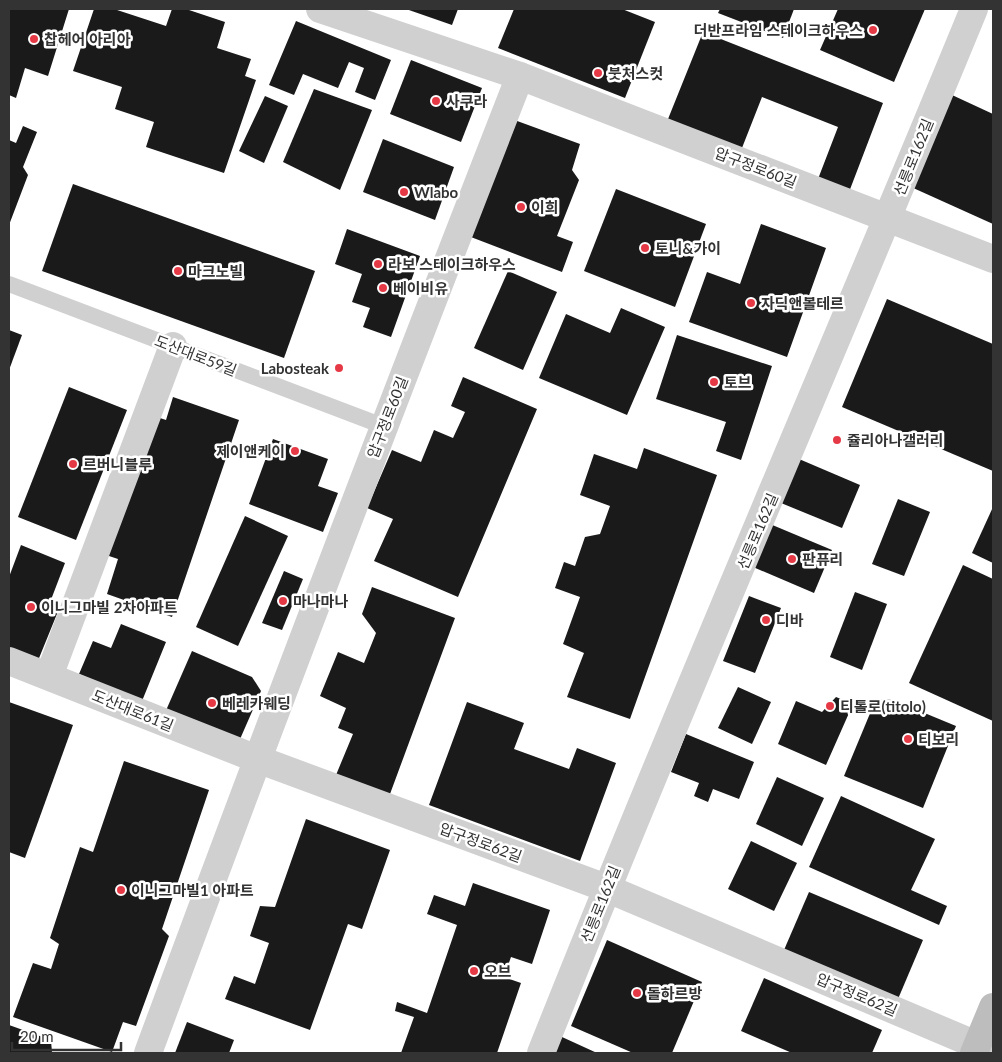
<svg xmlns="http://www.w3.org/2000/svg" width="1002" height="1062" font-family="Lato,'Noto Sans KR',sans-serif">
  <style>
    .building { fill: #1a1a1a }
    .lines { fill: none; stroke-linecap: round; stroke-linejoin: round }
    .service { stroke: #d0d0d0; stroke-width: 16 }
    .minor { stroke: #d0d0d0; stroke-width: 28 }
    .secondary { stroke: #bdbdbd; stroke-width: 28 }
    .poi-dot { fill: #e63946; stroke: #fff; stroke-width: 2 }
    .labels { text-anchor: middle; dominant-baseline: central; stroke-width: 5; stroke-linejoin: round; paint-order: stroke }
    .poi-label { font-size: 15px; font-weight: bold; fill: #333; stroke: #fff; text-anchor: start }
    .street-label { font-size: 15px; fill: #333; stroke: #fff }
  </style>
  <rect width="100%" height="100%" fill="#fff"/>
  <g class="building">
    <polygon points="9,9 69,9 48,76 25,68 16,98 9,95"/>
    <polygon points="94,9 114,9 166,26 172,9 186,9 225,22 217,48 251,59 245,76 256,80 224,173 146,147 154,122 115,109 122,87 73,71"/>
    <polygon points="406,9 458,9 452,25"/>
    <polygon points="514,9 622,9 655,22 625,98 498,48"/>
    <polygon points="720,9 794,9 783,38 718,13"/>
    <polygon points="838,9 925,9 894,82 820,50"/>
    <polygon points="296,21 391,60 375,100 355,92 364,68 349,62 338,88 303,74 294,95 269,85"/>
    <polygon points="703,32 883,103 849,192 818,179 838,127 762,97 740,153 666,124"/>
    <polygon points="411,60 482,88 461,142 390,114"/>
    <polygon points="314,89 372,110 340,190 283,162"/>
    <polygon points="952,95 993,114 993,224 911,187"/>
    <polygon points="265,96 288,106 264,163 239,151"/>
    <polygon points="509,118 580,144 572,170 579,180 557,236 573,242 562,272 463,234"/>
    <polygon points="23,126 37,132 23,167 28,175 9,225 9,140 16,143"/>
    <polygon points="383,139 454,167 435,220 363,192"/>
    <polygon points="73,184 315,271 284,358 42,271"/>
    <polygon points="616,189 706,224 675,307 584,271"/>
    <polygon points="761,224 826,248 787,357 689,322 707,272 740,284"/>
    <polygon points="347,229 420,256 391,337 363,327 370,308 352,302 362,274 335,264"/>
    <polygon points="508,271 557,292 523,370 474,348"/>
    <polygon points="887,299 993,344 993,471 842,407"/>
    <polygon points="621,308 665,327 627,415 539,378 566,314 610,333"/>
    <polygon points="9,330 22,335 9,370"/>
    <polygon points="677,335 772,366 741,460 716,451 726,422 656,399"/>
    <polygon points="463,377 537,409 458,597 374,561 393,519 367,508 392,450 421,462 434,430 453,438 465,412 451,406"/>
    <polygon points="69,387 127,410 76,540 18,517"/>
    <polygon points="173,397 239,420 172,617 107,594 118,559 106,555 154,416 166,420"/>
    <polygon points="273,439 328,459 318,486 338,493 323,532 249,504"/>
    <polygon points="644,448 717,475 630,719 567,697 584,653 563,644 580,597 555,588 564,562 575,566 585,537 600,534 610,506 580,495 594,454 637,469"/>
    <polygon points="799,459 860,485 842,528 781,503"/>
    <polygon points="898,499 930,512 904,576 872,564"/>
    <polygon points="993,507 993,563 972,553"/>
    <polygon points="245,516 288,536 238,646 196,627"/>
    <polygon points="770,524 832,550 814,593 753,567"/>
    <polygon points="21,545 65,563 49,605 59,609 35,668 9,658 9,577"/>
    <polygon points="963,565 993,579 993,721 909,683"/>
    <polygon points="284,571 303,579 282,630 262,623"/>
    <polygon points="372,587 455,618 390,794 336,775 353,734 338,728 346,708 320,696 338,652 364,663 376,633 362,614"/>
    <polygon points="855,592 887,604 862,670 830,657"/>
    <polygon points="749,596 781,608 755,673 723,661"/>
    <polygon points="121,624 166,642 142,701 79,674 93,641 111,648"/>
    <polygon points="192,651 252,677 261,691 237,746 164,715"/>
    <polygon points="738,687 771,702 752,744 718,728"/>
    <polygon points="836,697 853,704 826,765 778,744 796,701 822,712"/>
    <polygon points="876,699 893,700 956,726 923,808 844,776"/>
    <polygon points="9,702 73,725 25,858 9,852"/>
    <polygon points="467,702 524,723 514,749 569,769 577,748 616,763 580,861 429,805"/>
    <polygon points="686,734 754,762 739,799 713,789 708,802 694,796 699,783 671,772"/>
    <polygon points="124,761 209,790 162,929 169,936 136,1026 123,1022 112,1052 13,1017 33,963 51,969 59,944 50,938 80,847 93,852"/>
    <polygon points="777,777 824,798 802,846 756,824"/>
    <polygon points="841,796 935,839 911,890 947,906 939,925 809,867"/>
    <polygon points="306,819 390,850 362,929 348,924 310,1030 225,999 234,976 255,984 269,943 250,936 260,906 275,907"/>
    <polygon points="751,841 797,863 774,911 728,889"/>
    <polygon points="473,883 550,910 532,964 511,957 504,977 521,983 497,1053 401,1053 414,1017 395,1011 397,1002 427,1013 457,925 427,914 434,895 465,906"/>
    <polygon points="809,892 923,940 898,999 784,950"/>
    <polygon points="607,940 702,982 672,1053 633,1053 571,1026"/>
    <polygon points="764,978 882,1030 872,1053 792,1053 741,1031"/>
    <polygon points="187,1022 234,1040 229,1053 175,1053"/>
    <polygon points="9,1025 51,1040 52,1053 9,1053"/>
    <polygon points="562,1037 597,1053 555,1053"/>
  </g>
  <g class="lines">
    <polyline class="service" points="9,284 383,426"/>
    <g class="minor">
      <polyline points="320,9 520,76 993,259"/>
      <polyline points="9,661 257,759 606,888 993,1052"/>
      <polyline points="49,676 173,346"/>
      <path d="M148 1053C269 726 393 401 520 76"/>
      <path d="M541 1053C680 703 831 357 974 9"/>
    </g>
    <polyline class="secondary" points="974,1053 993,1007"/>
  </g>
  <g class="poi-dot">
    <circle cx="873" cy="30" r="5"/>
    <circle cx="34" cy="39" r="5"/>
    <circle cx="598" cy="73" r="5"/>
    <circle cx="436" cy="101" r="5"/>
    <circle cx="404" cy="192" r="5"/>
    <circle cx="521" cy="207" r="5"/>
    <circle cx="645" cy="248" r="5"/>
    <circle cx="378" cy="264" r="5"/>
    <circle cx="178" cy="271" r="5"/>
    <circle cx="383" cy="288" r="5"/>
    <circle cx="751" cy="303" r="5"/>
    <circle cx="339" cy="368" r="5"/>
    <circle cx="714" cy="382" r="5"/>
    <circle cx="837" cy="440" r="5"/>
    <circle cx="295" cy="451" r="5"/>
    <circle cx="73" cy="464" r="5"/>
    <circle cx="792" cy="559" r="5"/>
    <circle cx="283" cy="601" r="5"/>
    <circle cx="31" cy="607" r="5"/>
    <circle cx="766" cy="620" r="5"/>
    <circle cx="212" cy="703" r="5"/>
    <circle cx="830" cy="706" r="5"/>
    <circle cx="908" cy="739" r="5"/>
    <circle cx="121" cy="890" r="5"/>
    <circle cx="474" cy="971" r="5"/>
    <circle cx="637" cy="993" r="5"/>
  </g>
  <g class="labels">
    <g class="poi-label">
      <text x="863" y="30" text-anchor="end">더반프라임 스테이크하우스</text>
      <text x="44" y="39">찹헤어 아리아</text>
      <text x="608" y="73">붓처스컷</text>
      <text x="446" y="101">사쿠라</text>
      <text x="414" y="192">Wlabo</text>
      <text x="531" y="207">이희</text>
      <text x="655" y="248">토니&amp;가이</text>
      <text x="388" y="264">라보 스테이크하우스</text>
      <text x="188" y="271">마크노빌</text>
      <text x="393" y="288">베이비유</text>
      <text x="761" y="303">자딕앤볼테르</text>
      <text x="329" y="368" text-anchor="end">Labosteak</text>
      <text x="724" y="382">토브</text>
      <text x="847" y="440">쥴리아나갤러리</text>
      <text x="285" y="451" text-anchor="end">제이앤케이</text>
      <text x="83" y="464">르버니블루</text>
      <text x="802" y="559">판퓨리</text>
      <text x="293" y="601">마나마나</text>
      <text x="41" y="607">이니그마빌 2차아파트</text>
      <text x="776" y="620">디바</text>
      <text x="222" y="703">베레카웨딩</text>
      <text x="840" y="706">티톨로(titolo)</text>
      <text x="918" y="739">티보리</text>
      <text x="131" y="890">이니그마빌1 아파트</text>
      <text x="484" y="971">오브</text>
      <text x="647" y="993">돌하르방</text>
    </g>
    <g class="street-label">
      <text transform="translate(913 157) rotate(-68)">선릉로162길</text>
      <text transform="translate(756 167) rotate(21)">압구정로60길</text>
      <text transform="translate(196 355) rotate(21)">도산대로59길</text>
      <text transform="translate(387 417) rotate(-69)">압구정로60길</text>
      <text transform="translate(757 531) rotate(-67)">선릉로162길</text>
      <text transform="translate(133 710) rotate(22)">도산대로61길</text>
      <text transform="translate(481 842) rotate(20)">압구정로62길</text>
      <text transform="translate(600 904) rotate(-68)">선릉로162길</text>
      <text transform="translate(857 994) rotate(23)">압구정로62길</text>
    </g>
  </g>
  <rect width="1002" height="1062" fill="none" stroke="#333333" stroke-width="20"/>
  <path d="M12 1042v8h109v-8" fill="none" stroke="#333333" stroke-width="2.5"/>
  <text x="20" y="1042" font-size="15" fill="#333333" stroke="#ffffff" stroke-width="4" paint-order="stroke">20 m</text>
</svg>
